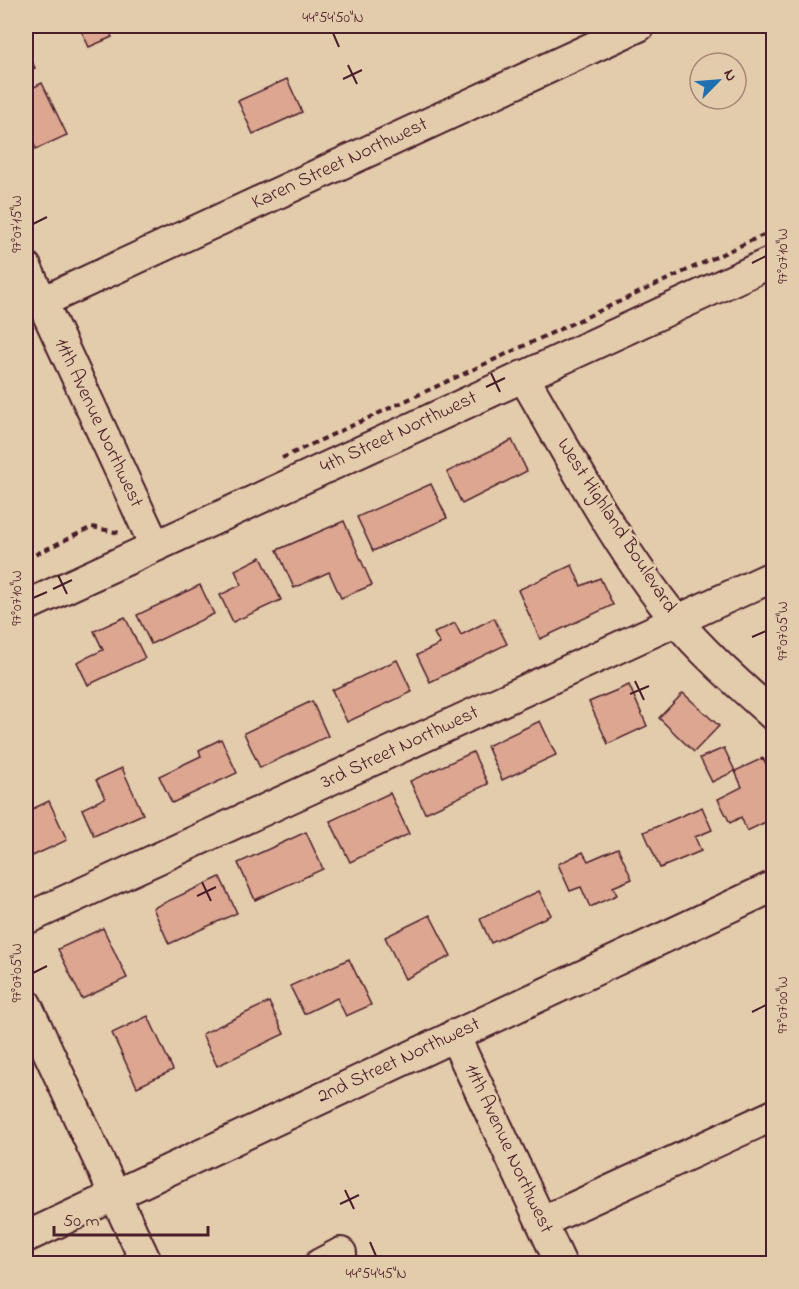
<svg xmlns="http://www.w3.org/2000/svg" width="799" height="1289" font-family="'Indie Flower',sans-serif">
  <style>
    .building { fill: #dca691; stroke: #4a1f2b; stroke-width: 1.5 }
    .lines { fill: none; stroke-linecap: round; stroke-linejoin: round }
    .minor-casing { stroke: #4a1f2b; stroke-width: 34 }
    .path { stroke: #4a1f2b; stroke-width: 4; stroke-dasharray: 6 4.5; stroke-linecap: butt }
    .minor { stroke: #e3ccac; stroke-width: 30 }
    .ticks { fill: none; stroke: #4a1f2b; stroke-width: 2 }
    .labels { text-anchor: middle; dominant-baseline: central; stroke-width: 5; stroke-linejoin: round; paint-order: stroke }
    .street-label { font-size: 20px; fill: #4a1f2b; stroke: #e3ccac }
    .neatline { fill: none; stroke: #4a1f2b; stroke-width: 2 }
    .ticks-label { font-size: 15px; text-anchor: middle; fill: #4a1f2b }
  </style>
  <rect width="100%" height="100%" fill="#e3ccac"/>
  <filter id="ink" filterUnits="userSpaceOnUse"><feTurbulence type="fractalNoise" baseFrequency=".0167" numOctaves="2"/><feDisplacementMap in="SourceGraphic" scale="12" xChannelSelector="R" yChannelSelector="G"/><feConvolveMatrix kernelMatrix="1 2 1 2 8 2 1 2 1" color-interpolation-filters="sRGB"/></filter>
  <g filter="url(#ink)">
    <g class="building">
      <polygon points="79,26 107,26 112,37 89,47"/>
      <polygon points="26,48 35,68 26,72"/>
      <polygon points="287,79 302,112 253,134 238,101"/>
      <polygon points="42,83 67,135 36,149 26,126 26,91"/>
      <polygon points="512,440 527,471 462,504 447,472"/>
      <polygon points="431,484 447,518 373,551 357,517"/>
      <polygon points="344,521 372,585 341,598 329,572 294,588 277,550"/>
      <polygon points="261,557 281,600 233,622 220,595 241,585 235,570"/>
      <polygon points="572,565 581,586 600,578 613,605 540,639 518,590"/>
      <polygon points="200,585 214,614 151,644 137,615"/>
      <polygon points="125,617 145,658 88,685 77,662 103,650 94,631"/>
      <polygon points="494,618 507,644 430,682 417,655 440,644 434,633 455,623 461,635"/>
      <polygon points="397,660 412,692 347,722 332,690"/>
      <polygon points="629,685 647,726 608,744 589,702"/>
      <polygon points="683,693 719,726 694,752 659,718"/>
      <polygon points="312,701 328,736 260,768 244,733"/>
      <polygon points="540,721 556,755 502,780 487,746"/>
      <polygon points="221,739 237,773 172,803 159,776 201,756 199,750"/>
      <polygon points="724,748 735,771 712,782 700,758"/>
      <polygon points="473,752 488,784 425,813 410,781"/>
      <polygon points="763,758 770,772 774,770 774,801 770,803 774,818 747,831 741,817 730,823 718,799 742,787 735,771"/>
      <polygon points="122,768 143,814 94,836 82,809 105,798 96,780"/>
      <polygon points="390,793 409,834 350,862 330,821"/>
      <polygon points="49,801 67,840 26,859 26,812"/>
      <polygon points="702,807 712,830 695,837 701,851 660,868 644,832"/>
      <polygon points="306,832 323,869 255,900 238,863"/>
      <polygon points="618,848 632,879 613,887 617,895 590,907 581,887 570,891 558,864 583,852 588,861"/>
      <polygon points="220,877 237,913 169,944 153,908"/>
      <polygon points="539,891 551,915 491,943 480,919"/>
      <polygon points="430,915 451,956 405,979 385,937"/>
      <polygon points="103,928 127,978 82,999 58,949"/>
      <polygon points="349,959 371,1005 346,1016 337,998 304,1014 290,986"/>
      <polygon points="269,1002 284,1034 217,1066 202,1034"/>
      <polygon points="148,1016 173,1070 137,1087 112,1033"/>
    </g>
    <g class="lines">
      <defs>
        <g id="minor">
          <polyline points="26,267 155,546"/>
          <polyline points="42,302 639,26"/>
          <path d="M523 376C571 458 616 546 676 620 705 655 740 685 774 716"/>
          <polyline points="26,606 774,261"/>
          <polyline points="26,919 774,576"/>
          <polyline points="26,1004 147,1264"/>
          <polyline points="454,1035 561,1264"/>
          <polyline points="542,1222 774,1115"/>
          <polyline points="26,1237 774,886"/>
          <polyline points="320,1264 341,1253"/>
        </g>
      </defs>
      <use href="#minor" class="minor-casing"/>
      <g class="path">
        <polyline points="282,458 774,230"/>
        <polyline points="26,559 92,527 120,533"/>
      </g>
      <use href="#minor" class="minor"/>
    </g>
  </g>
  <path class="ticks" d="M333 33 339 47M348 65 357 84M343 79 362 70M33 224 47 217M752 263 766 256M491 373 500 392M486 387 505 378M58 575 67 594M53 589 72 580M33 598 47 592M752 637 766 631M635 681 644 700M630 694 649 686M202 882 211 901M197 896 216 887M33 973 47 966M752 1012 766 1005M345 1190 354 1209M340 1204 359 1195M370 1242 376 1256"/>
  <g class="labels">
    <g class="street-label">
      <text transform="translate(340 164) rotate(-25)">Karen Street Northwest</text>
      <text transform="translate(98 423) rotate(65)">11th Avenue Northwest</text>
      <text transform="translate(399 433) rotate(-25)">4th Street Northwest</text>
      <text transform="translate(616 526) rotate(57)">West Highland Boulevard</text>
      <text transform="translate(400 748) rotate(-25)">3rd Street Northwest</text>
      <text transform="translate(399 1061) rotate(-25)">2nd Street Northwest</text>
      <text transform="translate(508 1149) rotate(65)">11th Avenue Northwest</text>
    </g>
  </g>
  <rect width="799" height="1289" fill="none" stroke="#e3ccac" stroke-width="66"/>
  <g transform="translate(718 81) rotate(65)"><circle r="28" fill="#e3ccac" stroke="#a68778" stroke-width="1.5"/>
  <path d="M0-4.5L10 22L0 15L-10 22Z" fill="#1f6fb2"/>
  <text y="-9" font-size="16" font-weight="bold" text-anchor="middle" fill="#4a1f2b">N</text>
  </g>
  <path d="M54 1226v9h154v-9" fill="none" stroke="#4a1f2b" stroke-width="3"/>
  <text x="63" y="1226" font-size="18" fill="#4a1f2b" stroke="#e3ccac" stroke-width="4.5" paint-order="stroke">50 m</text>
  <rect x="33" y="33" width="733" height="1223" class="neatline"/>
  <g class="ticks-label">
    <text x="333" y="22">44°54'50"N</text>
    <text transform="translate(16 224) rotate(-90)" y="5">97°07'15"W</text>
    <text transform="translate(782 256) rotate(-90)" y="5">97°07'10"W</text>
    <text transform="translate(16 598) rotate(-90)" y="5">97°07'10"W</text>
    <text transform="translate(782 631) rotate(-90)" y="5">97°07'05"W</text>
    <text transform="translate(16 973) rotate(-90)" y="5">97°07'05"W</text>
    <text transform="translate(782 1005) rotate(-90)" y="5">97°07'00"W</text>
    <text x="376" y="1278">44°54'45"N</text>
  </g>
</svg>
